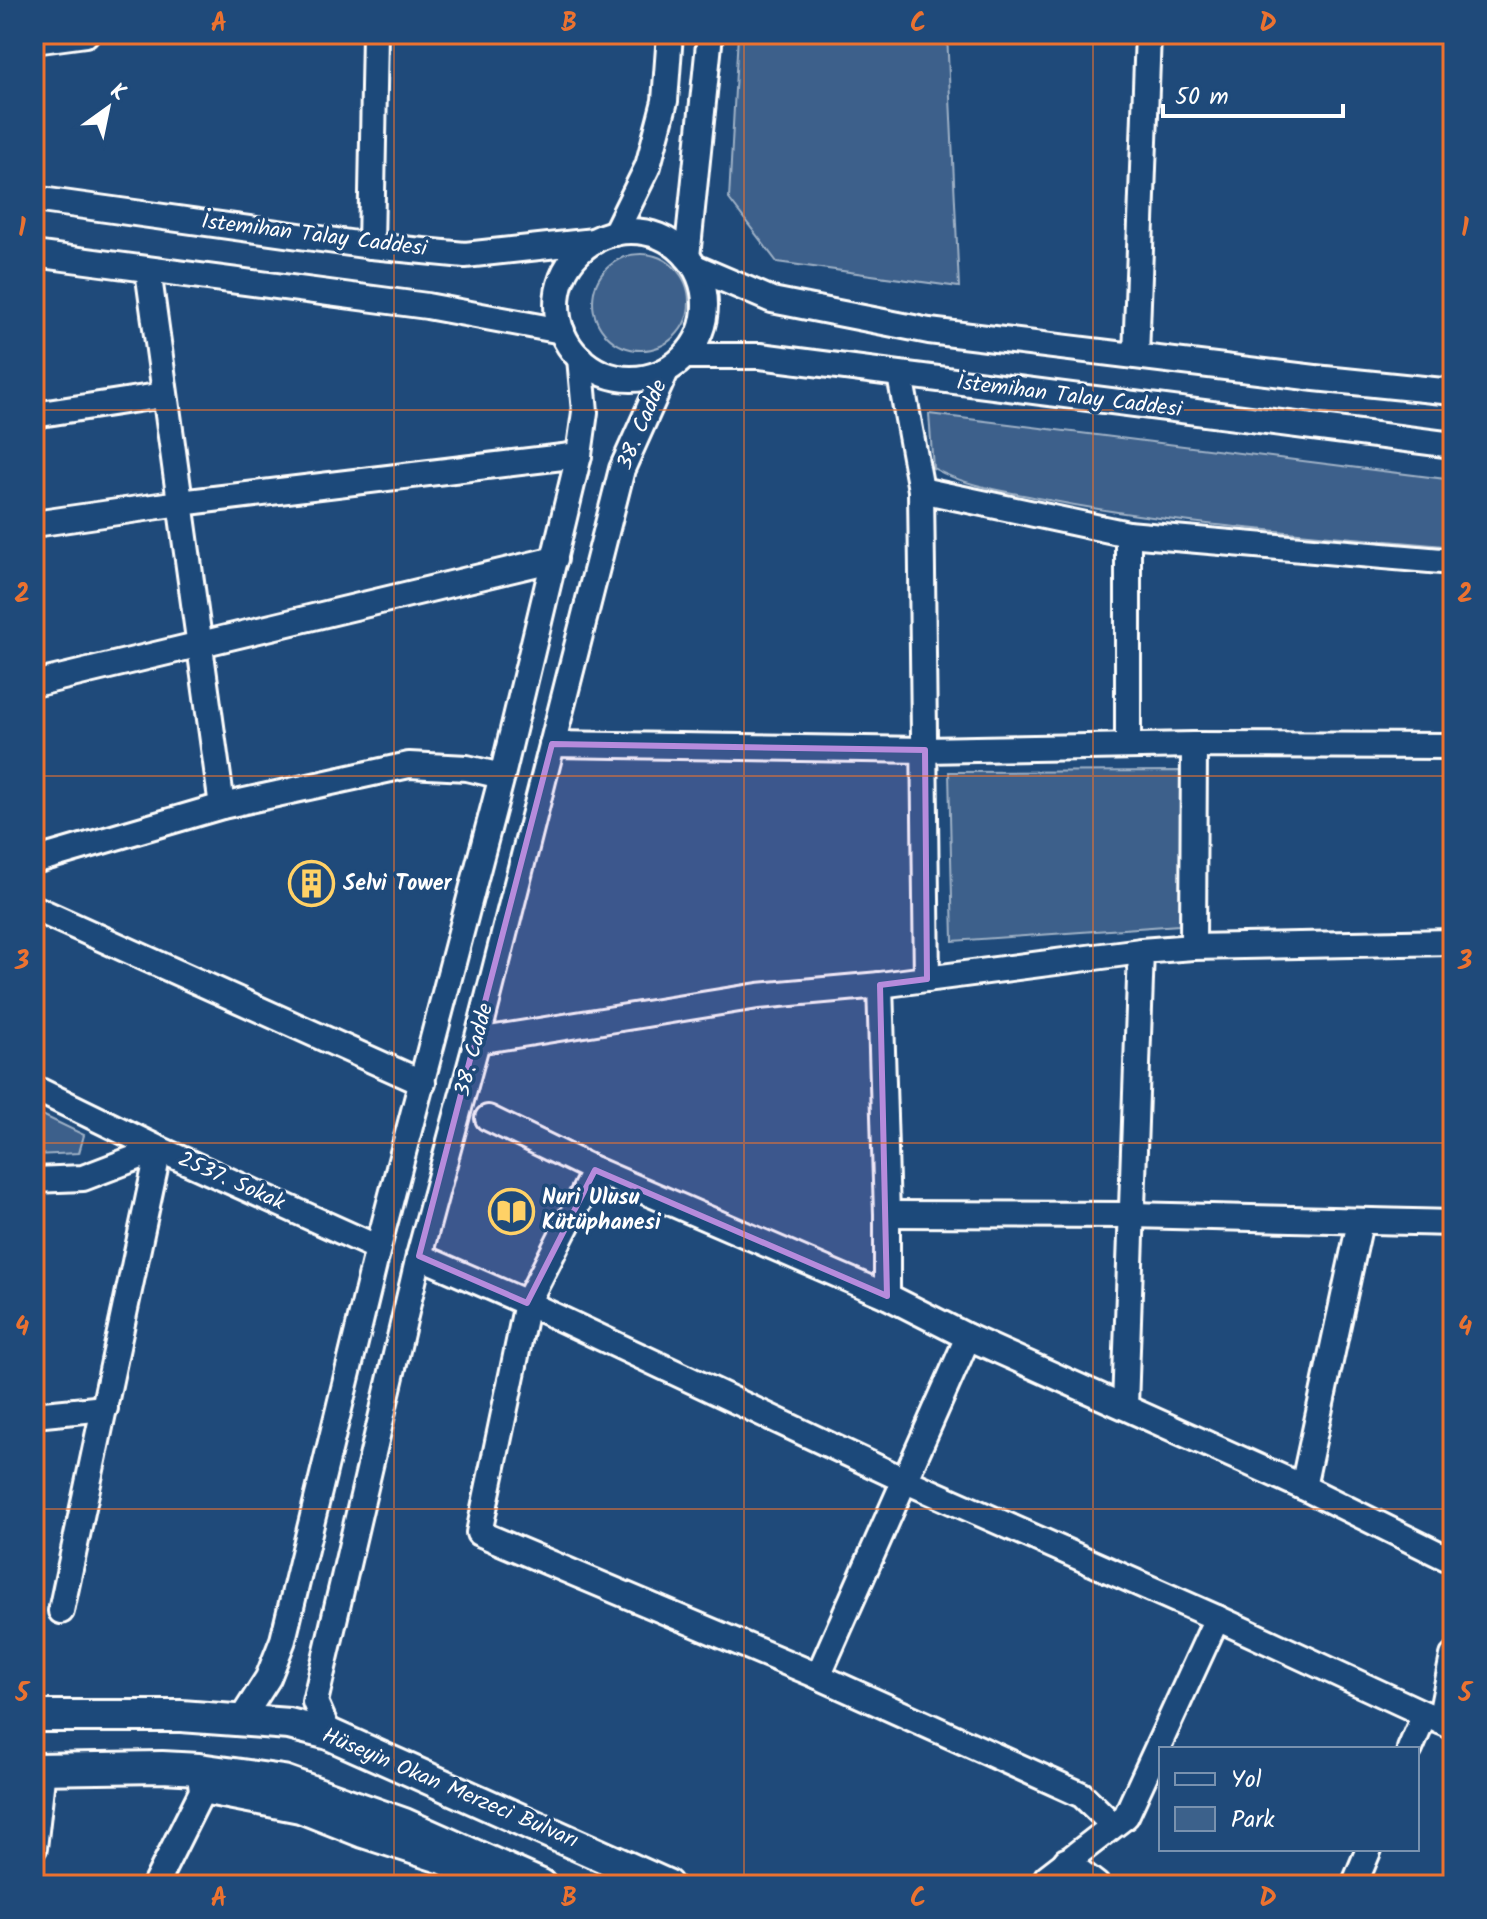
<svg xmlns="http://www.w3.org/2000/svg" width="1487" height="1919" font-family="Kalam,sans-serif">
  <style>
    .green { fill: #3c618b; stroke: #9eb0c5; stroke-width: 2 }
    .lines { fill: none; stroke-linecap: round; stroke-linejoin: round }
    .minor-casing { stroke: #fff; stroke-width: 30 }
    .major-casing { stroke: #fff; stroke-width: 36 }
    .minor { stroke: #1f4a7a; stroke-width: 24 }
    .major { stroke: #1f4a7a; stroke-width: 30 }
    .marked { fill: #b68bdc; fill-opacity: 0.2; stroke: #b68bdc; stroke-width: 6; stroke-linejoin: round }
    .grid { fill: none; stroke: #eb7230; stroke-width: 2; stroke-opacity: 0.55 }
    .labels { text-anchor: middle; dominant-baseline: central; stroke-width: 7; stroke-linejoin: round; paint-order: stroke }
    .street-label { font-size: 22px; fill: #fff; stroke: #1f4a7a }
    .poi-label { font-size: 22px; font-weight: bold; fill: #fff; stroke: #1f4a7a; text-anchor: start }
    .neatline { fill: none; stroke: #eb7230; stroke-width: 3 }
    .grid-label { font-size: 26px; text-anchor: middle; font-weight: bold; fill: #eb7230 }
  </style>
  <rect width="100%" height="100%" fill="#1f4a7a"/>
  <filter id="ink" filterUnits="userSpaceOnUse"><feTurbulence type="fractalNoise" baseFrequency=".0125" numOctaves="2"/><feDisplacementMap in="SourceGraphic" scale="16" xChannelSelector="R" yChannelSelector="G"/><feConvolveMatrix kernelMatrix="1 2 1 2 8 2 1 2 1" color-interpolation-filters="sRGB"/></filter>
  <g filter="url(#ink)">
    <g class="green">
      <polygon points="738,34 947,34 959,287 777,262 729,199"/>
      <circle cx="641" cy="302" r="48"/>
      <path d="M929 414 1453 480V547C1317 534 1178 526 1043 499 1005 491 967 487 933 468Z"/>
      <polygon points="1182,771 1179,925 953,941 949,772"/>
      <polygon points="34,1111 84,1135 79,1153 34,1155"/>
    </g>
    <g class="lines">
      <defs>
        <g id="minor">
          <polyline points="34,41 86,34"/>
          <polyline points="34,199 371,246 465,255 594,241"/>
          <circle cx="631" cy="305" r="74"/>
          <polyline points="615,233 648,166 665,101 670,34"/>
          <polyline points="371,246 375,34"/>
          <polyline points="34,254 427,306 562,331"/>
          <polyline points="687,257 710,34"/>
          <polyline points="695,267 772,300 929,331 1315,378 1453,392"/>
          <polyline points="148,270 222,806"/>
          <polyline points="686,356 760,356 1453,445"/>
          <polyline points="1136,356 1148,34"/>
          <polyline points="900,375 921,490 927,979"/>
          <polyline points="34,415 164,395"/>
          <polyline points="921,490 1128,534 1453,562"/>
          <polyline points="34,524 180,503 579,455"/>
          <polyline points="34,684 555,559"/>
          <polyline points="552,744 925,750 1194,745 1453,746"/>
          <polyline points="1128,746 1128,534"/>
          <polyline points="34,861 222,806 409,765 467,768 502,776"/>
          <polyline points="34,908 423,1083"/>
          <polyline points="1193,947 1194,745"/>
          <polyline points="880,985 887,1214 887,1296"/>
          <polyline points="477,1041 758,996 880,985 1141,951 1193,947 1453,942"/>
          <polyline points="34,1088 159,1149 61,1611"/>
          <polyline points="488,1118 595,1170 887,1296 968,1337 1303,1487 1453,1561"/>
          <polyline points="595,1170 527,1303 479,1533 818,1676 1082,1795 1113,1825"/>
          <polyline points="34,1180 83,1178 159,1149 378,1248"/>
          <polyline points="887,1214 1132,1215 1453,1223"/>
          <polyline points="419,1256 527,1303 904,1480 1217,1618 1453,1727"/>
          <polyline points="1125,1406 1141,951"/>
          <polyline points="34,1415 105,1408"/>
          <polyline points="1303,1487 1360,1222"/>
          <polyline points="818,1676 968,1337"/>
          <polyline points="241,1720 268,1678 283,1640 378,1248 502,776 579,455 585,412 580,358"/>
          <polyline points="1440,1721 1453,1656"/>
          <polyline points="329,1734 315,1702 419,1256 477,1041 622,469 666,371"/>
          <polyline points="1410,1749 1425,1714"/>
          <polyline points="202,1791 300,1810 363,1835 443,1861 491,1885"/>
          <polyline points="34,1848 43,1769"/>
          <polyline points="1066,1861 1097,1885"/>
          <polyline points="155,1885 202,1791 200,1776"/>
          <polyline points="1043,1885 1047,1877 1126,1816 1217,1618"/>
          <polyline points="1354,1885 1369,1849"/>
        </g>
        <g id="major">
          <polyline points="34,1716 181,1716 289,1724 329,1734 667,1885"/>
          <polyline points="34,1769 162,1767 199,1769 283,1781 404,1824 541,1885"/>
        </g>
      </defs>
      <use href="#minor" class="minor-casing"/>
      <use href="#major" class="major-casing"/>
      <use href="#minor" class="minor"/>
      <use href="#major" class="major"/>
    </g>
  </g>
  <path class="marked" d="M552 744 925 750 927 979 880 985 887 1296 595 1170 527 1303 419 1256Z"/>
  <path class="grid" d="M394 34V1885M744 34V1885M1093 34V1885M34 410H1453M34 776H1453M34 1143H1453M34 1509H1453"/>
  <defs>
    <symbol id="building-ring" viewBox="-11 -11 22 22"><circle r="9.5" fill="#1f4a7a" stroke="#ffd166" stroke-width="1.5"/><path d="M-4-6H4V6H1V3H-1V6H-4ZM-2.5-4.3h1.7v1.8h-1.7ZM.8-4.3h1.7v1.8H.8ZM-2.5-1h1.7V.8h-1.7ZM.8-1h1.7V.8H.8Z" fill="#ffd166"/></symbol>
    <symbol id="library-ring" viewBox="-11 -11 22 22"><circle r="9.5" fill="#1f4a7a" stroke="#ffd166" stroke-width="1.5"/><path d="M-6-4Q-3-5.5-.7-3.5V5Q-3 3-6 4ZM6-4Q3-5.5 .7-3.5V5Q3 3 6 4Z" fill="#ffd166"/></symbol>
  </defs>
  <g fill-rule="evenodd">
    <use href="#building-ring" x="286" y="858" width="51" height="51"/>
    <use href="#library-ring" x="486" y="1186" width="51" height="51"/>
  </g>
  <g class="labels">
    <g class="street-label">
      <text transform="translate(314 236) rotate(7)">İstemihan Talay Caddesi</text>
      <text transform="translate(1069 397) rotate(7)">İstemihan Talay Caddesi</text>
      <text transform="translate(643 425) rotate(-67)">38. Cadde</text>
      <text transform="translate(475 1050) rotate(-75)">38. Cadde</text>
      <text transform="translate(231 1182) rotate(24)">2537. Sokak</text>
      <text transform="translate(450 1789) rotate(23)">Hüseyin Okan Merzeci Bulvarı</text>
    </g>
    <g class="poi-label">
      <text x="343" y="884">Selvi Tower</text>
      <text x="542" y="1198">Nuri Ulusu<tspan x="542" dy="25">Kütüphanesi</tspan></text>
    </g>
  </g>
  <rect width="1487" height="1919" fill="none" stroke="#1f4a7a" stroke-width="88"/>
  <rect x="1159" y="1747" width="260" height="104" fill="#1f4a7a" stroke="#7992af" stroke-width="2"/>
  <rect x="1175" y="1773" width="40" height="12" fill="#1f4a7a" stroke="#7992af" stroke-width="2"/>
  <text x="1231" y="1787" font-size="24" fill="#ffffff">Yol</text>
  <rect x="1175" y="1807" width="40" height="24" fill="#3c618b" stroke="#7992af" stroke-width="2"/>
  <text x="1231" y="1827" font-size="24" fill="#ffffff">Park</text>
  <g transform="translate(108 108) rotate(33)" stroke="#1f4a7a" stroke-width="6" paint-order="stroke">
  <path d="M0-6L14 30L0 20L-14 30Z" fill="#ffffff"/>
  <text y="-12" font-size="22" font-weight="bold" text-anchor="middle" fill="#ffffff">K</text>
  </g>
  <path d="M1163 104v12h180v-12" fill="none" stroke="#ffffff" stroke-width="4"/>
  <text x="1175" y="104" font-size="24" fill="#ffffff" stroke="#1f4a7a" stroke-width="6" paint-order="stroke">50 m</text>
  <rect x="44" y="44" width="1399" height="1831" class="neatline"/>
  <g class="grid-label">
    <text x="219" y="31">A</text>
    <text x="569" y="31">B</text>
    <text x="918" y="31">C</text>
    <text x="1268" y="31">D</text>
    <text x="22" y="236">1</text>
    <text x="1465" y="236">1</text>
    <text x="22" y="602">2</text>
    <text x="1465" y="602">2</text>
    <text x="22" y="969">3</text>
    <text x="1465" y="969">3</text>
    <text x="22" y="1335">4</text>
    <text x="1465" y="1335">4</text>
    <text x="22" y="1701">5</text>
    <text x="1465" y="1701">5</text>
    <text x="219" y="1906">A</text>
    <text x="569" y="1906">B</text>
    <text x="918" y="1906">C</text>
    <text x="1268" y="1906">D</text>
  </g>
</svg>
